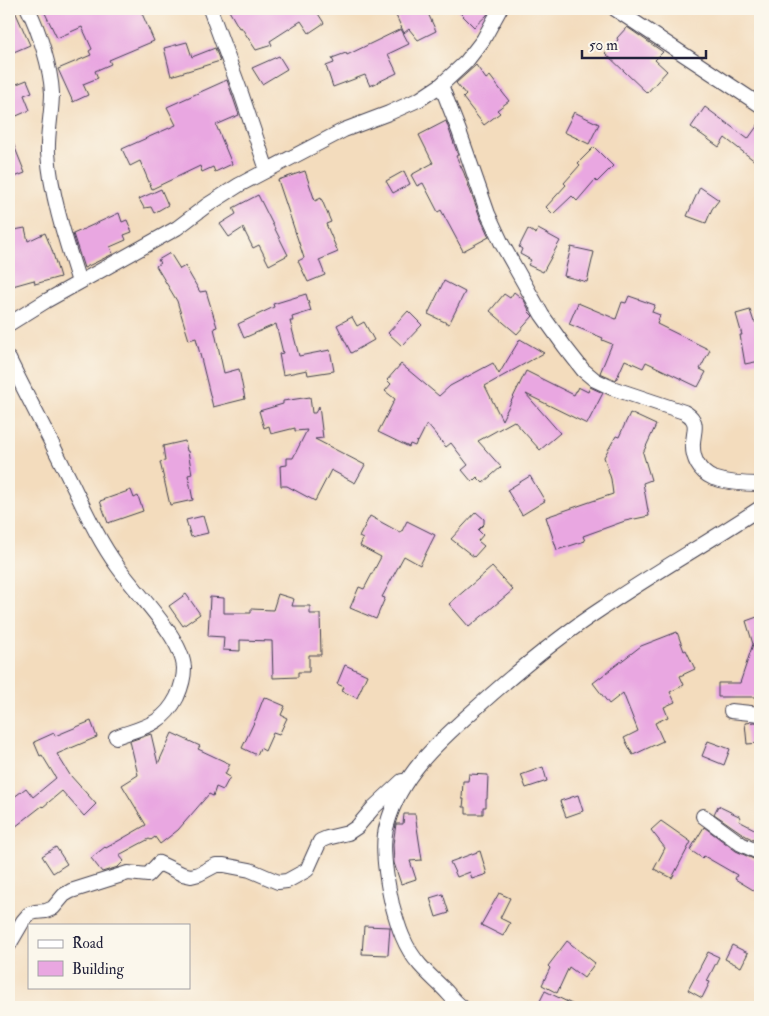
<svg xmlns="http://www.w3.org/2000/svg" width="769" height="1016" font-family="'IM FELL Double Pica',serif">
  <style>
    .building { fill: #e9a7e1 }
    .lines { fill: none; stroke-linecap: round; stroke-linejoin: round }
    .minor-casing { stroke: #413e4e; stroke-width: 16 }
    .minor { stroke: #fff; stroke-width: 14 }
  </style>
  <rect width="100%" height="100%" fill="#fbf7ec"/>
  <filter id="ink" filterUnits="userSpaceOnUse"><feTurbulence type="fractalNoise" baseFrequency=".02" numOctaves="2"/><feDisplacementMap in="SourceGraphic" scale="10" xChannelSelector="R" yChannelSelector="G"/><feConvolveMatrix kernelMatrix="1 2 1 2 8 2 1 2 1" color-interpolation-filters="sRGB"/></filter>
  <filter id="wash" filterUnits="userSpaceOnUse"><feTurbulence type="fractalNoise" baseFrequency=".0096" numOctaves="4" result="noise"/><feDisplacementMap in="SourceGraphic" scale="20" xChannelSelector="R" yChannelSelector="G"/><feGaussianBlur stdDeviation="1.12" result="paint"/><feColorMatrix in="noise" values="0 0 0 0 0 0 0 0 0 0 0 0 0 0 0 0 0 1.4 0 .05"/><feComposite in="paint" operator="in"/></filter>
  <g filter="url(#wash)">
    <rect width="100%" height="100%" fill="#f3dcbd"/>
    <g id="blocks">
      <g class="building">
        <polygon points="9,9 14,9 30,45 9,54"/>
        <polygon points="43,9 140,9 154,41 109,60 111,64 95,71 98,78 83,84 88,95 73,102 58,69 91,55 89,51 92,49 82,27 57,38"/>
        <polygon points="228,9 321,9 317,12 324,23 309,33 301,21 270,41 272,45 256,50 241,27 239,28"/>
        <polygon points="393,9 426,9 436,31 418,40 409,29 404,33"/>
        <polygon points="456,9 490,9 487,15 474,27"/>
        <polygon points="627,27 663,52 655,60 667,71 647,93 605,53 618,40 617,38"/>
        <polygon points="401,29 409,44 388,54 397,73 370,86 365,75 333,87 326,66 334,63 332,58 346,53 347,55"/>
        <polygon points="187,42 192,57 215,48 220,61 171,76 164,48"/>
        <polygon points="279,56 287,69 262,84 252,68"/>
        <polygon points="476,65 486,79 490,76 509,101 497,110 500,113 484,125 463,98 466,95 456,83"/>
        <polygon points="27,80 32,92 24,95 30,110 12,118 9,110 9,87"/>
        <polygon points="227,80 239,115 216,125 232,164 215,172 213,167 202,172 200,166 152,189 140,161 130,166 122,149 176,125 167,107"/>
        <polygon points="705,107 748,139 760,122 760,165 725,138 719,147 691,127"/>
        <polygon points="574,112 599,124 589,144 564,132"/>
        <polygon points="446,121 458,155 456,156 464,173 480,217 489,237 463,251 441,210 438,212 423,183 417,186 411,175 433,163 419,135"/>
        <polygon points="9,133 25,173 9,179"/>
        <polygon points="594,147 613,166 597,182 595,180 577,201 572,196 553,214 546,207 566,185 564,183 580,165 578,163"/>
        <polygon points="305,171 315,201 321,198 331,222 326,224 338,252 319,260 325,275 308,282 298,261 304,258 278,180"/>
        <polygon points="404,171 410,184 393,193 386,181"/>
        <polygon points="700,187 719,200 712,209 706,223 687,216"/>
        <polygon points="161,189 168,205 154,213 151,207 144,208 139,199"/>
        <polygon points="258,195 288,255 269,265 259,245 253,248 243,228 229,237 220,224 236,214 233,208"/>
        <polygon points="119,213 122,222 127,220 132,232 124,235 126,240 110,247 113,254 84,268 73,234"/>
        <polygon points="25,228 28,241 45,233 52,250 60,277 35,284 34,280 9,287 9,231"/>
        <polygon points="528,229 536,234 538,229 560,241 543,272 528,265 531,260 520,254 522,249 519,247"/>
        <polygon points="571,247 594,252 587,282 564,276"/>
        <polygon points="170,253 180,269 185,266 200,292 206,291 217,327 214,328 224,373 239,369 245,399 213,407 196,338 189,340 177,301 156,266 160,263 158,260"/>
        <polygon points="444,281 465,292 449,324 428,314"/>
        <polygon points="514,292 524,300 529,310 528,311 533,316 517,334 490,311 504,294 510,298"/>
        <polygon points="306,294 311,311 292,317 293,321 290,321 299,356 330,350 334,371 308,375 307,370 283,375 279,354 283,353 276,324 244,338 238,324 274,307 273,304"/>
        <polygon points="629,296 655,305 652,312 660,315 657,324 710,350 700,369 706,372 698,387 646,362 643,368 625,360 616,380 600,373 612,344 602,340 603,338 569,324 578,303 616,319 622,302 626,303"/>
        <polygon points="750,310 754,322 760,321 760,361 745,364 740,335 742,335 736,314"/>
        <polygon points="408,311 422,325 402,346 388,333"/>
        <polygon points="352,317 357,326 364,322 374,340 351,353 337,325"/>
        <polygon points="520,339 544,353 485,386 502,420 526,371 574,395 578,387 588,392 590,387 603,393 587,424 526,394 560,433 540,450 514,421 478,441 501,467 483,483 477,477 472,482 462,470 468,465 451,443 446,447 427,424 418,442 417,441 415,446 410,444 409,447 378,432 395,399 385,391 391,384 387,380 401,364 439,396 450,386 493,363 499,374"/>
        <polygon points="310,397 312,413 315,413 319,406 323,438 315,439 365,465 355,483 331,470 315,501 287,486 281,486 280,466 287,465 287,458 293,458 307,430 295,431 295,428 271,434 269,426 264,428 259,411 283,404 283,401"/>
        <polygon points="630,413 656,425 643,453 651,480 643,483 649,516 625,521 583,536 585,541 557,550 546,517 613,494 611,479 604,457 616,436 619,437"/>
        <polygon points="185,441 187,451 188,451 192,474 188,475 193,500 170,505 160,462 165,461 163,446"/>
        <polygon points="530,476 545,501 522,515 507,490"/>
        <polygon points="131,490 134,498 138,496 143,511 108,523 100,501"/>
        <polygon points="476,512 484,519 484,524 478,530 483,535 478,541 484,546 474,557 451,539"/>
        <polygon points="203,516 208,533 191,537 186,520"/>
        <polygon points="370,516 401,533 407,521 435,535 420,565 404,556 382,597 385,598 376,619 350,608 359,587 364,589 381,557 360,546 363,539 359,537"/>
        <polygon points="492,567 513,590 469,627 449,604"/>
        <polygon points="186,594 200,614 183,626 169,606"/>
        <polygon points="278,594 294,599 292,606 310,606 310,614 320,614 321,655 309,655 309,672 298,672 298,677 273,678 272,641 240,640 240,651 223,650 224,637 208,636 210,597 224,598 224,613 251,613 251,609 273,610"/>
        <polygon points="760,616 760,697 718,697 718,683 740,683 753,644 746,621"/>
        <polygon points="677,632 684,651 686,650 695,669 680,676 684,685 670,692 675,702 664,707 668,717 655,723 663,741 633,755 624,738 638,731 623,693 609,704 593,683 641,646"/>
        <polygon points="345,665 367,675 357,698 342,691 344,687 337,684"/>
        <polygon points="264,697 285,706 281,715 287,718 279,735 273,733 265,751 260,748 257,755 242,748 257,716 257,715"/>
        <polygon points="91,721 97,737 57,754 70,775 96,804 84,816 62,791 43,807 42,806 15,827 9,819 13,815 9,810 9,801 26,788 33,797 56,778 42,755 40,756 34,742 54,733 55,736"/>
        <polygon points="755,722 760,723 760,743 747,744 745,723"/>
        <polygon points="172,733 200,746 198,749 230,764 225,774 230,777 223,790 216,787 213,796 209,794 178,830 160,844 155,837 151,840 149,839 119,855 124,861 118,867 102,872 91,858 105,847 106,848 146,825 122,785 138,775 130,741 151,734 158,764"/>
        <polygon points="708,741 730,749 724,765 702,756"/>
        <polygon points="543,767 547,781 526,788 521,775"/>
        <polygon points="469,774 488,775 487,799 486,799 486,807 483,807 483,814 466,814 466,807 463,807 464,799 462,799 463,781 468,781"/>
        <polygon points="578,795 583,811 566,817 560,801"/>
        <polygon points="718,806 741,817 739,821 760,832 760,843 746,836 714,814"/>
        <polygon points="404,814 415,814 422,860 410,861 416,879 401,884 394,863 393,844 396,824 403,824"/>
        <polygon points="661,821 691,842 672,878 654,869 665,848 651,830"/>
        <polygon points="704,827 736,851 760,862 760,894 735,879 737,875 704,856 702,858 690,850"/>
        <polygon points="56,847 67,864 53,873 42,856"/>
        <polygon points="480,851 487,874 472,879 470,872 457,877 450,862"/>
        <polygon points="499,893 510,898 500,918 510,923 503,936 481,925"/>
        <polygon points="443,894 449,913 436,917 430,898"/>
        <polygon points="364,926 390,927 388,955 362,954"/>
        <polygon points="567,941 595,963 584,978 569,967 557,993 542,985 550,968 548,966"/>
        <polygon points="732,945 748,953 741,967 725,959"/>
        <polygon points="708,952 719,957 707,981 710,982 702,998 688,990"/>
        <polygon points="545,991 578,1007 537,1007"/>
      </g>
    </g>
  </g>
  <g filter="url(#ink)">
    <use href="#blocks" fill-opacity="0" stroke="#413e4e" stroke-width="1"/>
    <g class="lines">
      <defs>
        <g id="minor">
          <path d="M28 9C39 30 51 69 52 93 52 113 47 133 48 153 51 197 66 241 79 282"/>
          <polyline points="210,9 241,93 267,170"/>
          <polyline points="615,9 760,105"/>
          <path d="M441 85 459 131 488 214 502 244 542 315 565 347 583 370 595 380 612 388 684 412C688 414 691 416 693 420 697 426 693 436 693 443 692 458 699 472 713 478 728 483 745 484 760 484"/>
          <polyline points="9,324 46,301 177,228 206,206 239,185 344,130 389,113 420,99 441,85 466,62 483,40 500,9"/>
          <path d="M9 359C27 396 46 431 64 468 81 501 96 537 118 567 136 593 182 637 184 668 184 678 181 688 177 697 163 725 143 727 116 737"/>
          <polyline points="731,711 760,714"/>
          <polyline points="703,816 741,844 760,853"/>
          <polyline points="9,945 23,921 29,914 35,912 46,911 53,908 64,895 71,891 128,873 148,875 159,863 182,874 191,876 199,874 216,865 224,865 250,870 278,882 287,881 307,870 320,841 327,838 348,833 357,827 374,807 402,781"/>
          <path d="M462 1007C455 1002 450 995 444 989 436 981 427 973 420 965 404 947 398 926 392 904 387 882 380 847 387 825 400 776 437 743 474 710 515 673 558 637 604 607 655 572 709 542 760 508"/>
        </g>
      </defs>
      <use href="#minor" class="minor-casing"/>
      <use href="#minor" class="minor"/>
    </g>
  </g>
  <rect width="769" height="1016" fill="none" stroke="#fbf7ec" stroke-width="30"/>
  <rect x="28" y="924" width="162" height="65" fill="#fbf7ec" stroke="#a4a2a5"/>
  <rect x="38" y="940" width="25" height="8" fill="#ffffff" stroke="#a4a2a5"/>
  <text x="72" y="948" font-size="15" fill="#22223b">Road</text>
  <rect x="38" y="961" width="25" height="15" fill="#e9a7e1" stroke="#a4a2a5"/>
  <text x="72" y="974" font-size="15" fill="#22223b">Building</text>
  <path d="M582 50v8h124v-8" fill="none" stroke="#22223b" stroke-width="2.5"/>
  <text x="589" y="50" font-size="15" fill="#22223b" stroke="#fbf7ec" stroke-width="4" paint-order="stroke">50 m</text>
</svg>
